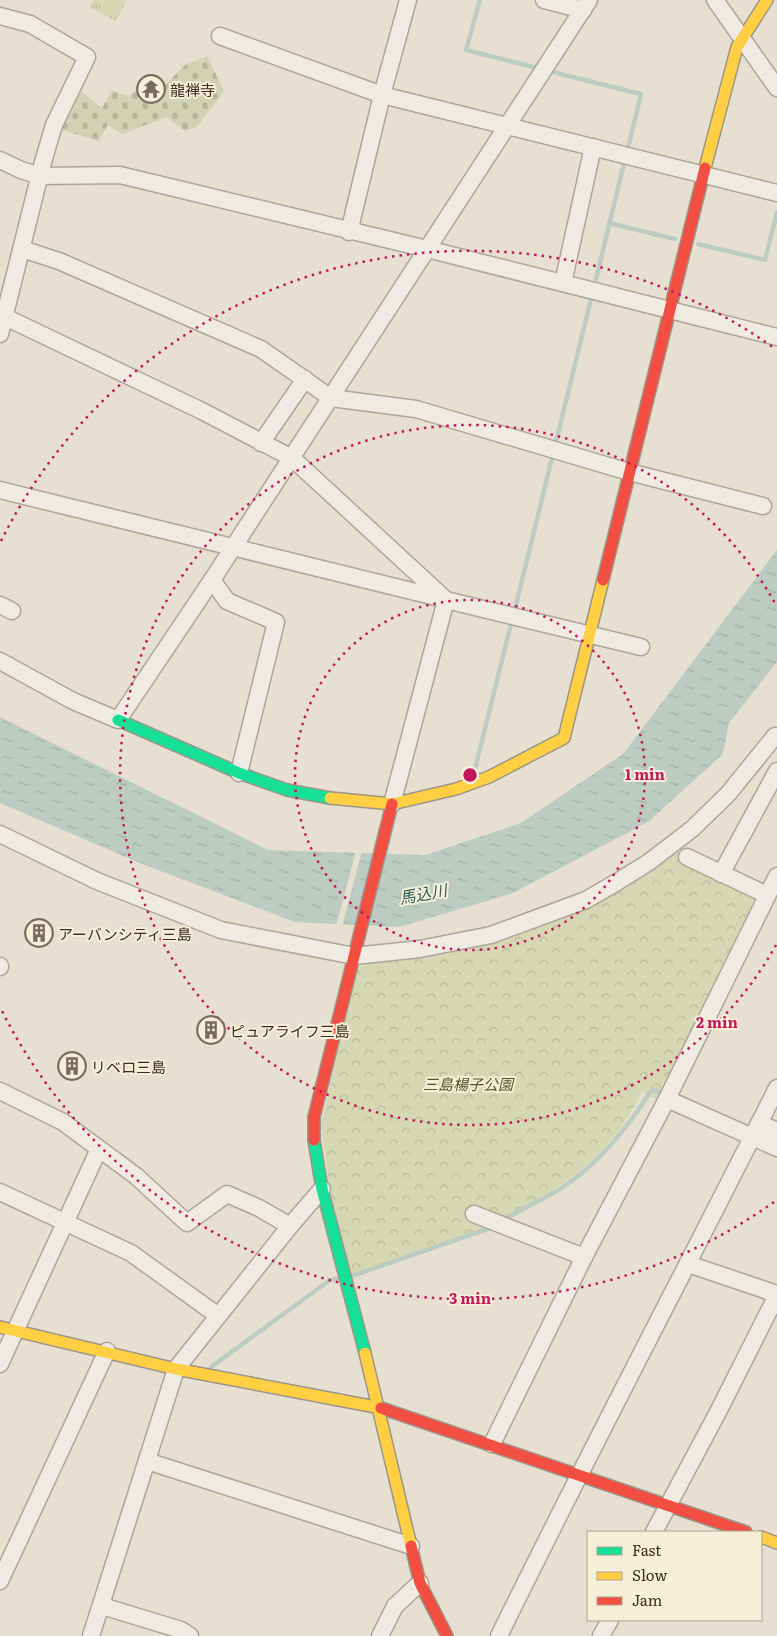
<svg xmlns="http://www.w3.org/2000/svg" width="777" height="1636" font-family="Literata,'Noto Sans JP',serif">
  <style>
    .grass { fill: url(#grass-tufts) }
    .forest { fill: url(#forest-crowns) }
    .cemetery { fill: url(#cemetery-stones) }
    .water { fill: url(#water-ripples) }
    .pier { fill: #e7e0d1 }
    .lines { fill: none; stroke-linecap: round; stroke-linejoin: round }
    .stream { stroke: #bcccc2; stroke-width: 4.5 }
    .street-casing { stroke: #ada599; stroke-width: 19 }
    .fast-casing { stroke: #9c958a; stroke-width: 14 }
    .slow-casing { stroke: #9c958a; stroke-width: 14 }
    .jam-casing { stroke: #9c958a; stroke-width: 14 }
    .street { stroke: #efebe3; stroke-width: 16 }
    .fast { stroke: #16e098; stroke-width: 11 }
    .slow { stroke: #ffcf43; stroke-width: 11 }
    .jam { stroke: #f24e42; stroke-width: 11 }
    .ring { fill: none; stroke: #c2185b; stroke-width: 2.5; stroke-dasharray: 2.5 5 }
    .labels { text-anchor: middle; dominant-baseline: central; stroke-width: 4; stroke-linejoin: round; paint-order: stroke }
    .poi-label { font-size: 15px; fill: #3d2e20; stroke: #f7eed8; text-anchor: start }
    .park-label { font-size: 15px; font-style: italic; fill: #4d5a26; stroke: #f7eed8 }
    .water-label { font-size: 16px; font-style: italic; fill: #2f5d5a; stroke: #f7eed8 }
    .centre { fill: #c2185b; stroke: #f7eed8; stroke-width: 2.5 }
    .ring-label { font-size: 15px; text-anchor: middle; font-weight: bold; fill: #c2185b; stroke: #f7eed8; stroke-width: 4; stroke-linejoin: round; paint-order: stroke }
  </style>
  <defs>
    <pattern id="grass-tufts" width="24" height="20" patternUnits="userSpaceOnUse" patternTransform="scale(1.25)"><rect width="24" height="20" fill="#d6d7b3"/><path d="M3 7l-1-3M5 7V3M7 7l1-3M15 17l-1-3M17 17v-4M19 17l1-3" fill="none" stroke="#b9b99a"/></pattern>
    <pattern id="forest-crowns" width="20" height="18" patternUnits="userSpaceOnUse" patternTransform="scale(1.25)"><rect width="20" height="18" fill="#d6d7b3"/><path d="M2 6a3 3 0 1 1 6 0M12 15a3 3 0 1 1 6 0" fill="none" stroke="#b9b99a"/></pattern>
    <pattern id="cemetery-stones" width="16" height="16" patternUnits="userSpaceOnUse" patternTransform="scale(1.25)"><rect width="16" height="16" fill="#d1d1b3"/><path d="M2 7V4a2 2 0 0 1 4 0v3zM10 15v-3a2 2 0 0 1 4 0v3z" fill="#b4b49a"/></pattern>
    <pattern id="water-ripples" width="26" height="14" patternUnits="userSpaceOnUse" patternTransform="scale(1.25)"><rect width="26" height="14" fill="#bcccc2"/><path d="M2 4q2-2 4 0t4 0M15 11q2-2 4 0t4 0" fill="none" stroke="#a2b0a6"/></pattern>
  </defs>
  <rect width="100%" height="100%" fill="#e7e0d1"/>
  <polygon class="grass" points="93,0 127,0 116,21 89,7"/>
  <path class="forest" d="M676 848 683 861 755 896 757 902 658 1100 642 1092C588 1204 459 1237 352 1276L330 1192 321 1125 356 972 364 963 513 934Z"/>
  <polygon class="cemetery" points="207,56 224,91 197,127 184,131 167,117 122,134 108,125 99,141 62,130 81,91 102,108 112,90 129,97 138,88 143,92 151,80 161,89 185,65"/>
  <polygon class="water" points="777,550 777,662 729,723 723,754 648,822 513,893 399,927 295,922 142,864 0,803 0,717 268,850 425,855 521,823 623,754"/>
  <polygon class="pier" points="356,851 362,851 342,927 336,926"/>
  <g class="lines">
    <g class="stream">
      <polyline points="480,0 466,50 541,69"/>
      <polyline points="549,71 641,94 627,152"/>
      <polyline points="609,223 675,239"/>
      <polyline points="698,244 765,260 777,212"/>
      <polyline points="594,288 625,159"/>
      <polyline points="514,613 592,295"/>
      <polyline points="474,773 512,620"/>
      <path d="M502 1221C523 1208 546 1199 566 1185 602 1160 629 1126 652 1089L665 1094"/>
      <polyline points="352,1276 493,1227"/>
      <polyline points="211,1367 330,1280 340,1278"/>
    </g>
    <defs>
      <g id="street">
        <polyline points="544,0 583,10"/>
        <polyline points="715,0 777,88"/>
        <polyline points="0,16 30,24 87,57 54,125 43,162 0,334"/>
        <polyline points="220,36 382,95 777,193"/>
        <polyline points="0,160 21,170 40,176 120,175 427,249 777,337"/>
        <polyline points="349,232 382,95 408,0"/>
        <polyline points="22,249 59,261 261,349 331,398 416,409 629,472 763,506"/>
        <polyline points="563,283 593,147"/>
        <polyline points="5,317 202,411 292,458 446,600"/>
        <polyline points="261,443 305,379"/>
        <polyline points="0,490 444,599"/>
        <polyline points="212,580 227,601 276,622 239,773"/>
        <polyline points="0,605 12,611"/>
        <polyline points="0,661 73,701 118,720 212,580 589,0"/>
        <polyline points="392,804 446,600 641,647"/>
        <polyline points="0,834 97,881 221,930 354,956 420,949 491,935 586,900 617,882 649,862 692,829 728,794 775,736"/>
        <polyline points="687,857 767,895"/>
        <polyline points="721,874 777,771"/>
        <polyline points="0,966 0,967"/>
        <polyline points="0,1091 63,1122 136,1176 187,1223 227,1194 259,1208 290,1226"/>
        <polyline points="667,1099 777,1148"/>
        <polyline points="759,1123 777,1131"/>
        <polyline points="0,1192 131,1253 217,1315"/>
        <polyline points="474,1214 584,1257"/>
        <polyline points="688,1264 777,1294"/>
        <polyline points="0,1364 99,1149"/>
        <polyline points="492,1444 584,1257 667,1099 777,876"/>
        <polyline points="147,1461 411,1546"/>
        <polyline points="654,1532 718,1412 777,1295"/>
        <polyline points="0,1581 107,1351"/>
        <polyline points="102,1606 181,1630 190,1636"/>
        <polyline points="91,1636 176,1369 290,1226 322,1189"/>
        <polyline points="380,1636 395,1606 420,1583"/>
        <path d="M499 1636C589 1452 685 1271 777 1088"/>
        <polyline points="601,1636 610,1620"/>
      </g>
      <g id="fast">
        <polyline points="118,720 239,773 287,790 330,798"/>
        <polyline points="314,1140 322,1189 365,1353"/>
      </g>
      <g id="slow">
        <polyline points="705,168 737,47 767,0"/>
        <polyline points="330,798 392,804 456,789 489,777 564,738 603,580"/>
        <polyline points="0,1327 176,1369 381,1408"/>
        <polyline points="365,1353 411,1546"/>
        <polyline points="761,1537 777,1543"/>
      </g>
      <g id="jam">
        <polyline points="603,580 705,168"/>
        <polyline points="314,1140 314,1117 392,804"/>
        <polyline points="381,1408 746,1532"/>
        <polyline points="411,1546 420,1583 447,1636"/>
      </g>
    </defs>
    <use href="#street" class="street-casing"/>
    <use href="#fast" class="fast-casing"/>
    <use href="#slow" class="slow-casing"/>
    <use href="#jam" class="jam-casing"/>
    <use href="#street" class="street"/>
    <use href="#fast" class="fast"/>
    <use href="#slow" class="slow"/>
    <use href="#jam" class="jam"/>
  </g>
  <g class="ring">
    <circle cx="470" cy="775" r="175"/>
    <path d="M776 945A350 350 0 1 1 776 605"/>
    <path d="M774 1202A524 524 0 0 1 1 1009M1 541A524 524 0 0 1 774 348"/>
  </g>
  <defs>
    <symbol id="temple-ring" viewBox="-11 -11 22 22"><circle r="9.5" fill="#f7eed8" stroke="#786c5e" stroke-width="1.5"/><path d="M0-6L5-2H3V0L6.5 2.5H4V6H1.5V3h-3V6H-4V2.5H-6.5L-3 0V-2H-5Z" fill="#786c5e"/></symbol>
    <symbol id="building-ring" viewBox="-11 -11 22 22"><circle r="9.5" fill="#f7eed8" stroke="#786c5e" stroke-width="1.5"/><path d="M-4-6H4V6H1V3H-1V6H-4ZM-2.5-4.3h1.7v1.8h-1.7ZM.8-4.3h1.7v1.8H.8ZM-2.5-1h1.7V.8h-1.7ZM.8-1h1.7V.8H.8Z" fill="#786c5e"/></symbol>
  </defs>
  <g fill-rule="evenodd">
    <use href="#temple-ring" x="135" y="73" width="32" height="32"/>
    <use href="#building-ring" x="23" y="917" width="32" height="32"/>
    <use href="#building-ring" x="195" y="1014" width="32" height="32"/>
    <use href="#building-ring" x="56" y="1050" width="32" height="32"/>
  </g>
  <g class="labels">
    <g class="poi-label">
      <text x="170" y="89">龍禅寺</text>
      <text x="58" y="933">アーバンシティ三島</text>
      <text x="230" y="1030">ピュアライフ三島</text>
      <text x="91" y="1066">リベロ三島</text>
    </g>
    <g class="park-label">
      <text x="468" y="1083">三島楊子公園</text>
    </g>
    <g class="water-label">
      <text transform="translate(423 893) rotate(-10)">馬込川</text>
    </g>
  </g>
  <circle cx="470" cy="775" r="8" class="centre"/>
  <g class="ring-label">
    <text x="645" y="780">1 min</text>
    <text x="717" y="1028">2 min</text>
    <text x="470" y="1304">3 min</text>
  </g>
  <rect x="587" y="1531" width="175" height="90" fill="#f7eed8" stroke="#ada18e"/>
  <rect x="597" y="1547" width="25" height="8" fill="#16e098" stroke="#ada18e"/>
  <text x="632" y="1556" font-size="15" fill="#3d2e20">Fast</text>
  <rect x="597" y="1572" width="25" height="8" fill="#ffcf43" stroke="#ada18e"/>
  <text x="632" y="1581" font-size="15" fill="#3d2e20">Slow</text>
  <rect x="597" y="1597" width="25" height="8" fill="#f24e42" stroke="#ada18e"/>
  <text x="632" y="1606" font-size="15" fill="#3d2e20">Jam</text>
</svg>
